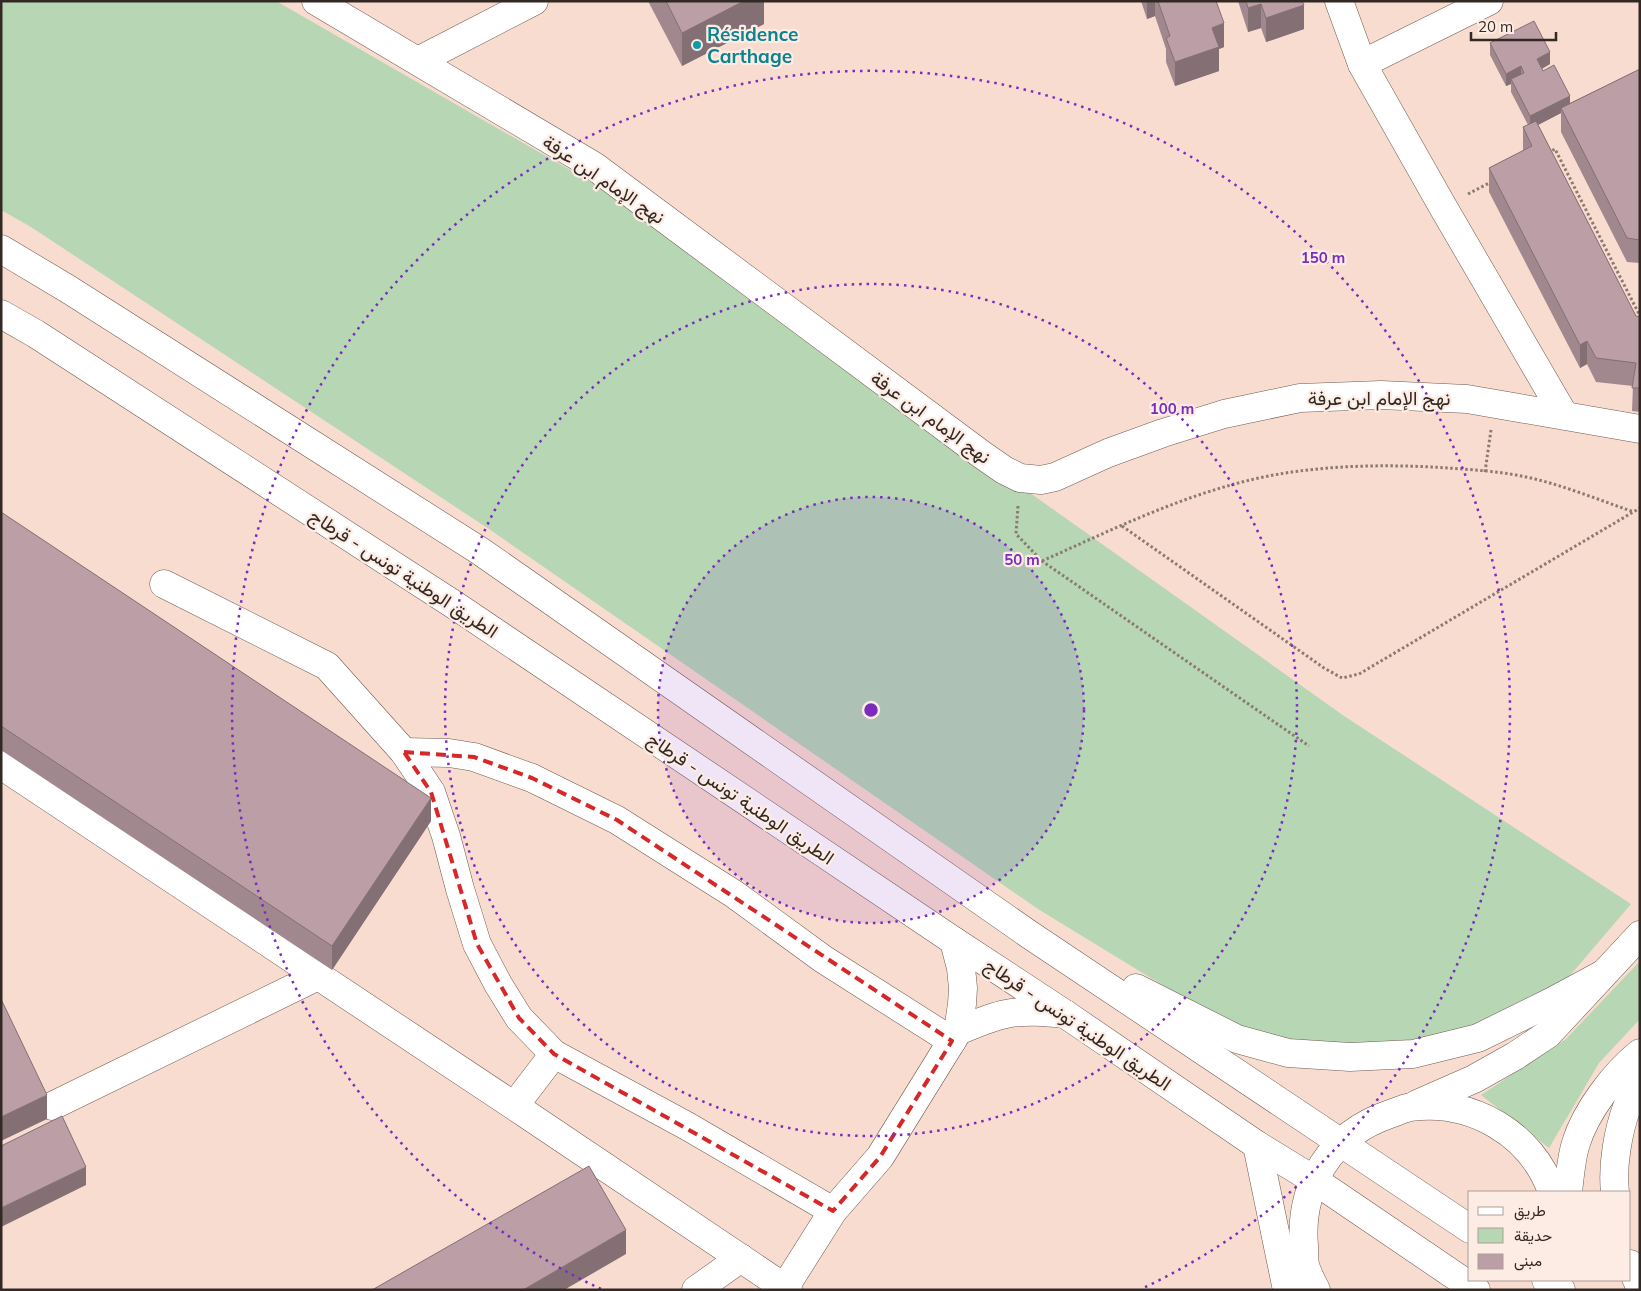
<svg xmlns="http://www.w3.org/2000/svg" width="1641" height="1291" font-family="Mulish,Vazirmatn,sans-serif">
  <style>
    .green { fill: #b6d6b4 }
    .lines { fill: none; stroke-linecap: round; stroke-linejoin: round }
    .minor-casing { stroke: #715a4f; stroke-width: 29 }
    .highway-casing { stroke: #715a4f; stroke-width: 29 }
    .path { stroke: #8c7a71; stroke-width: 3; stroke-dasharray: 2.5 2.5; stroke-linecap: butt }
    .minor { stroke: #fff; stroke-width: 28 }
    .highway { stroke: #fff; stroke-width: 28 }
    .wall { fill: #a1888f }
    .shaded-wall { fill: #836f74 }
    .building { fill: #bb9ea6; stroke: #836f74 }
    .marked { fill: none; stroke: #d62828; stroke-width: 4; stroke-dasharray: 10 6; stroke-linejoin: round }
    .ring { fill: none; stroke: #7b2cbf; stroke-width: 2.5; stroke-dasharray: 2.5 5 }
    .culture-dot { fill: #0f9aa8; stroke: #fdece4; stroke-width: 2 }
    .labels { text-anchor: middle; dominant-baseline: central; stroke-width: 4.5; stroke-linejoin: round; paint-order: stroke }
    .culture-label { font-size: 19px; font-weight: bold; fill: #0d838f; stroke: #fdece4; text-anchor: start }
    .street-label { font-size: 19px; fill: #332924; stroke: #fdece4 }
    .centre { fill: #7b2cbf; stroke: #fdece4; stroke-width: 2.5 }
    .ring-label { font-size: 15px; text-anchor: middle; font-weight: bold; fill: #7b2cbf; stroke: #fdece4; stroke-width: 4.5; stroke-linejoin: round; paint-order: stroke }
  </style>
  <rect width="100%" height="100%" fill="#f7dccf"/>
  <g class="green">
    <polygon points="1,1 276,1 598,186 1344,716 1631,904 1561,986 1472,1033 1349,1056 1236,1030 1038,909 489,529 31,227 1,210"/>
    <polygon points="1640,961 1640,1019 1599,1063 1549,1148 1481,1095 1566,1039"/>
  </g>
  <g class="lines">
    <defs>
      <g id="minor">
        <polyline points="316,1 594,166 981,454 1004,470 1020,478 1041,480 1055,477 1108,453 1163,433 1224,414 1300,398 1381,395 1467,399 1640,429"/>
        <polyline points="1339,1 1362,64 1443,207 1564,415"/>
        <polyline points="418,61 534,1"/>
        <polyline points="1362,64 1489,1"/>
        <polyline points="164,584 327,666 404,752 431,792 446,836 460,889 477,944 498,984 519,1018 554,1054 687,1126 833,1211"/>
        <polyline points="404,752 449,753 474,757 532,778 617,820 734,894 823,959 952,1041"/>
        <path d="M1 765C264 940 527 1113 788 1290"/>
        <path d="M958 1031C973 1025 990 1017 1006 1014 1026 1010 1046 1012 1065 1014"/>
        <polyline points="515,1105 554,1054"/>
        <polyline points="52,1106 318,976"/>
        <polyline points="785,1287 833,1211 880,1157 958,1031 962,1004 963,988 961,968 954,941"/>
        <polyline points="696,1290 741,1258"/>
      </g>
      <g id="highway">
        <polyline points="1,249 68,289 480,551 1030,935 1470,1229"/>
        <polyline points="1,314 36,334 453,604 954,941 1065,1014 1257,1145 1314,1180 1476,1290"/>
        <polyline points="1136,988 1237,1039 1288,1053 1350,1057 1413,1054 1478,1038 1553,1001 1603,974"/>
        <polyline points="1417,1104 1474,1079 1515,1056 1548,1034 1640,935"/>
        <polyline points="1257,1145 1287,1290"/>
        <path d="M1568 1192C1570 1176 1571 1158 1576 1143 1586 1111 1614 1074 1640 1053"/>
        <path d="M1615 1192C1612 1166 1618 1131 1627 1107 1630 1098 1636 1090 1640 1082"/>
        <polyline points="1630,1264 1640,1287"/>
        <polyline points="1546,1280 1561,1290"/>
        <path d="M1316 1290C1312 1282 1307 1273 1305 1265 1304 1259 1304 1252 1304 1246 1299 1185 1331 1134 1390 1114 1396 1112 1404 1108 1411 1107 1472 1099 1532 1134 1552 1192"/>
      </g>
    </defs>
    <use href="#minor" class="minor-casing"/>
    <use href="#highway" class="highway-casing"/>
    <g class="path">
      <polyline points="1548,153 1555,149 1640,316"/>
      <polyline points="1468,194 1491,182"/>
      <polyline points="1485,472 1491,430"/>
      <polyline points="1018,506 1016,534 1042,561 1309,746"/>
      <polyline points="1122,526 1324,668 1342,678 1359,674 1640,508"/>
      <path d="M1042 561C1107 532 1172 500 1242 482 1304 466 1369 464 1433 467 1460 469 1488 470 1516 475 1556 482 1596 499 1634 512"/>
    </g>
    <use href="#minor" class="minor"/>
    <use href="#highway" class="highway"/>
  </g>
  <g class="wall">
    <polygon points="648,1 764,1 764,24 682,66"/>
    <polygon points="1141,1 1216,1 1224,47 1219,49 1219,71 1175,86 1166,62 1166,49 1155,16 1147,19"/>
    <polygon points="1238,1 1302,1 1304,29 1266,42 1261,28 1248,32"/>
    <polygon points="1490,43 1550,64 1542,69 1543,71 1570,103 1640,69 1640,263 1627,262 1561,132 1561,113 1538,125 1636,316 1640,317 1640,412 1632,411 1633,386 1596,382 1587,364 1580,368 1489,192 1489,168 1523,151 1523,127 1528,125 1511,92 1511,84 1506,86 1490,55"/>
    <polygon points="1,512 431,821 332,970 1,750"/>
  </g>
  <g class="shaded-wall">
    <polygon points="744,1 764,1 764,24 682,66 682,33"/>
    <polygon points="1147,1 1155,1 1155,16 1147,19"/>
    <polygon points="1261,4 1261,28 1248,32 1248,8"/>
    <polygon points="1304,5 1304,29 1266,42 1266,18"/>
    <polygon points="1224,23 1224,47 1219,49 1219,71 1175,86 1175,62 1212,28"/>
    <polygon points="1550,52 1550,64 1537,71 1537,59"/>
    <polygon points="1521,66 1521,79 1511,79 1511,84 1506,86 1506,74"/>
    <polygon points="1570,96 1570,108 1561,108 1561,113 1530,129 1530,116"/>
    <polygon points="1587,341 1587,364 1580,368 1580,345"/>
    <polygon points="431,798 431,821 332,970 332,946"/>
    <polygon points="47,1095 47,1119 1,1141 1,1117"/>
    <polygon points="86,1167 86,1185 1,1227 1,1208"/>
    <polygon points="626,1230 626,1254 564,1290 523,1290"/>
  </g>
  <g class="building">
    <polygon points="666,1 744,1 682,33"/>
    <polygon points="1158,1 1216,1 1224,23 1212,28 1219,47 1175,62 1166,38 1170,36"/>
    <polygon points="1246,1 1302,1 1304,5 1266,18 1261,4 1248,8"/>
    <polygon points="1534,21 1550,52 1537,59 1543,71 1554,65 1570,96 1530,116 1511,79 1524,73 1521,66 1506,74 1490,43"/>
    <polygon points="1640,69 1640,240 1627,238 1561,108"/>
    <polygon points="1536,121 1636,316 1640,317 1640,388 1632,388 1636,363 1596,358 1587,341 1580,345 1489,168 1532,146 1523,127"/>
    <polygon points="1,512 431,798 332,946 1,726"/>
    <polygon points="1,999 47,1095 1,1117"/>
    <polygon points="62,1116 86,1167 1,1208 1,1146"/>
    <polygon points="589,1166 626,1230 523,1290 372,1290"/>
  </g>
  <path class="marked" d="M404 752 474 757 532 778 617 820 952 1041 880 1157 833 1211 554 1054 519 1018 477 944 431 792Z"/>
  <circle cx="871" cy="710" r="213" fill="#7b2cbf" fill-opacity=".12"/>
  <g class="ring">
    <circle cx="871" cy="710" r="213"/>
    <circle cx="871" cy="710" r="426"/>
    <path d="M601 1289A639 639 0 1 1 1141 1289"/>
  </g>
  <circle class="culture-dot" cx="697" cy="45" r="5"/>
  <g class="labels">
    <g class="culture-label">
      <text x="707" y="34">Résidence<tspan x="707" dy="22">Carthage</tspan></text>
    </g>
    <g class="street-label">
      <text transform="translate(604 179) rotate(34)">نهج الإمام ابن عرفة</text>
      <text x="1379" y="398">نهج الإمام ابن عرفة</text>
      <text transform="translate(931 417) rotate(36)">نهج الإمام ابن عرفة</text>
      <text transform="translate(404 573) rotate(33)">الطريق الوطنية تونس - قرطاج</text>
      <text transform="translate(741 798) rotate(34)">الطريق الوطنية تونس - قرطاج</text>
      <text transform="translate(1078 1024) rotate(34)">الطريق الوطنية تونس - قرطاج</text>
    </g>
  </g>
  <circle cx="871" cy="710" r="8" class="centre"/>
  <g class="ring-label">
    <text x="1323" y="263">150 m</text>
    <text x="1172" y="414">100 m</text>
    <text x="1022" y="565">50 m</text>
  </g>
  <rect width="1641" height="1291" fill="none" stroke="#332924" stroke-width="5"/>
  <rect x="1468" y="1191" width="162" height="90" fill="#fdece4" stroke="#ac9e97"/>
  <rect x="1478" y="1207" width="25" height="8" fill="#ffffff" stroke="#ac9e97"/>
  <text x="1514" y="1216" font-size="15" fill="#332924">طريق</text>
  <rect x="1478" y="1228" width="25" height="15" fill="#b6d6b4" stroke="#ac9e97"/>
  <text x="1514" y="1241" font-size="15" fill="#332924">حديقة</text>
  <rect x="1478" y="1254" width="25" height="15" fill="#bb9ea6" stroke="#ac9e97"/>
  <text x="1514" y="1266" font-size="15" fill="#332924">مبنى</text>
  <path d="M1471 32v8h85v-8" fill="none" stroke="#332924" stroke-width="2.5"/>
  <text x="1478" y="32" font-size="15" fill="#332924" stroke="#fdece4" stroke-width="4" paint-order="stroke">20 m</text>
</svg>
